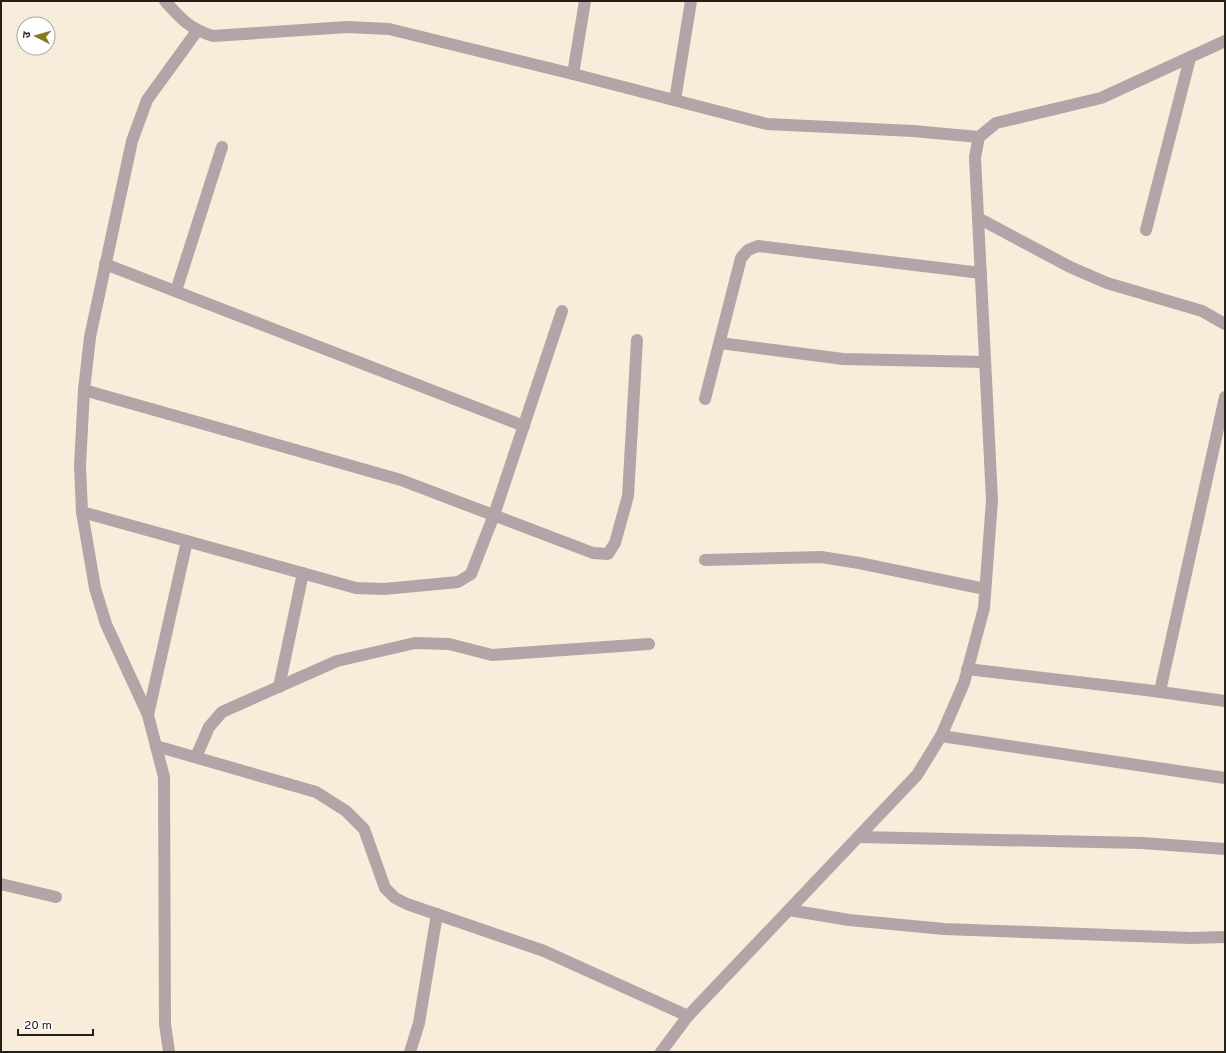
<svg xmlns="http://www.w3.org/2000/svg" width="1226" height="1053" font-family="Overpass,'Noto Sans Devanagari',sans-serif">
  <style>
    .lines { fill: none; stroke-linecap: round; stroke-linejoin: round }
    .minor { stroke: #b3a4a7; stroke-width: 12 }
  </style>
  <rect width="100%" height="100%" fill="#f8ecda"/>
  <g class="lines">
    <g class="minor">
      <path d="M165 1C181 19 190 29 213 36L347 27 389 29 573 74 767 124 913 131 979 137"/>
      <polyline points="573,74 585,1"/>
      <polyline points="675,100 691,1"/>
      <polyline points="978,218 1070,267 1107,283 1202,311 1225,324"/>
      <polyline points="1146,230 1190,58"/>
      <polyline points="105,264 524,426"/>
      <polyline points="176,291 222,147"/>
      <polyline points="720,343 843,359 985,362"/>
      <polyline points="84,390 401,480 593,553 608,554 615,543 628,496 637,340"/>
      <polyline points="705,399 741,258 748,250 758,246 981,273"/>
      <polyline points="82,512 356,588 384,589 458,582 471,574 494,515 562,311"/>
      <polyline points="705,560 821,557 859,563 985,589"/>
      <polyline points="967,669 1146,690 1225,701"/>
      <polyline points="279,687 303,573"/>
      <polyline points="1160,691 1225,397"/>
      <polyline points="148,715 187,541"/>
      <polyline points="941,736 1225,778"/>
      <polyline points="156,746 316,792 346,811 364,829 385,888 395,898 407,904 544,951 688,1016"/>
      <polyline points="196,757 209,727 222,712 337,661 415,643 449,644 492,655 649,644"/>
      <polyline points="858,837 1142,843 1225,849"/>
      <polyline points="1,884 56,897"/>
      <polyline points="789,910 849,920 944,929 1191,938 1225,937"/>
      <polyline points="169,1052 165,1024 164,777 148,715 106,624 95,588 82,512 80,466 84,390 90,337 132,141 147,100 197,31"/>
      <polyline points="410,1052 419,1023 437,914"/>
      <polyline points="661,1052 688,1016 917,775 941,736 964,683 984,608 992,500 975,157 979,137 996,123 1101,98 1225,41"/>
    </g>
  </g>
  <rect width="1226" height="1053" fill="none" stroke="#252019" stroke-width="4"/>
  <g transform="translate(36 36) rotate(276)"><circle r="19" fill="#ffffff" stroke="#a8a6a3"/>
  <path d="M0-3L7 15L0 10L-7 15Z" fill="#837a20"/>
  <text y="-6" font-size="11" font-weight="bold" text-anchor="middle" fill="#252019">उ</text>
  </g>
  <path d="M18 1029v6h75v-6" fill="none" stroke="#252019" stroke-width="2"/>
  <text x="24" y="1029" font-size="12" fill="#252019" stroke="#ffffff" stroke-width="3" paint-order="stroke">20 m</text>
</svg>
